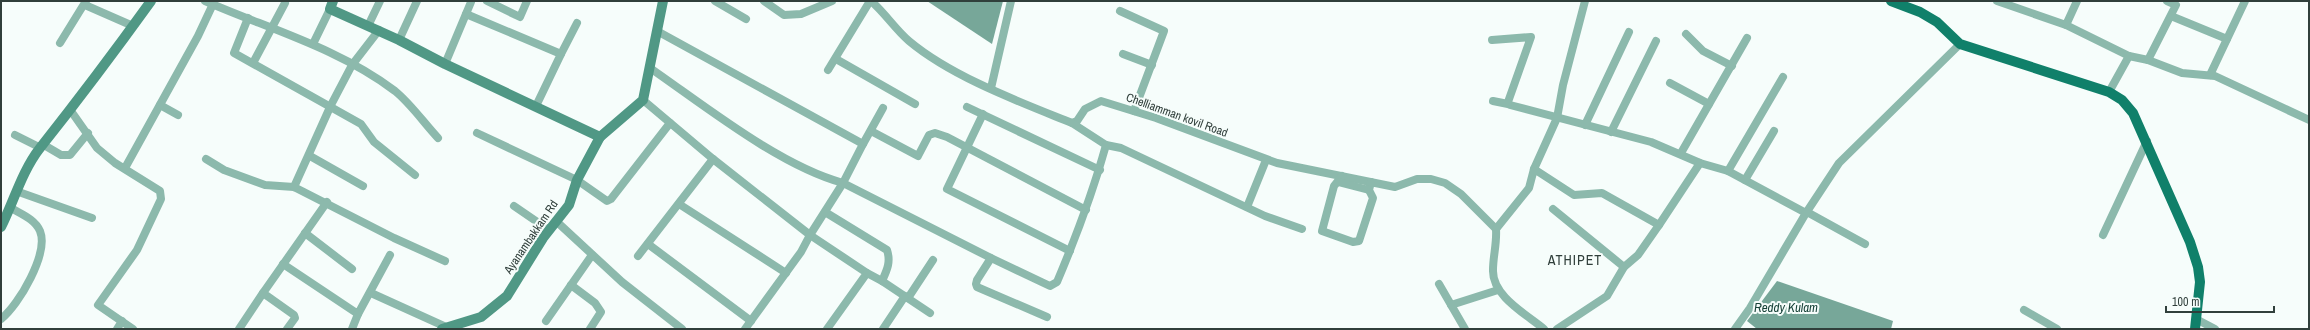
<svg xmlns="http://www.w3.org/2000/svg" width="2310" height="330" font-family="'Archivo Narrow',sans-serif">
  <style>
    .water { fill: #77a799 }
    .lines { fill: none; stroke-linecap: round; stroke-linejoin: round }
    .street { stroke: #8cb9ac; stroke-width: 8 }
    .secondary { stroke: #509885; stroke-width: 10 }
    .primary { stroke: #10806a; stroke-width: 10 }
    .labels { text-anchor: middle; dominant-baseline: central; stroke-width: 4; stroke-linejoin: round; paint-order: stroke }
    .street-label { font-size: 12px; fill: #303f3b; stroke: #f6fdfb }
    .water-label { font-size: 13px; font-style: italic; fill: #174238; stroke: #f6fdfb }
    .quarter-label { font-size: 14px; letter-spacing: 1px; fill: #303f3b; stroke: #f6fdfb }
  </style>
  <rect width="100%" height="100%" fill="#f6fdfb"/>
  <g class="water">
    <polygon points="927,1 1003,1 992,44"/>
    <polygon points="1777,281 1893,321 1891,329 1757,329 1747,321"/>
  </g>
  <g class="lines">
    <g class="street">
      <path d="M205 1C269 29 338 48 395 91 411 104 424 123 438 138"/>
      <polyline points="487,1 520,17 527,1"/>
      <polyline points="715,1 746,19"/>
      <polyline points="764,1 784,15 801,14 832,1"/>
      <path d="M871 1C885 13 895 29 909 41 952 77 1020 102 1072 123L1077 121 1085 109 1101 101 1156 118 1277 163 1395 187 1417 179H1431L1445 183 1461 194 1496 229"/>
      <polyline points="1997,1 2066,25"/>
      <polyline points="2077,1 2066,25 2129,56"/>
      <polyline points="85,5 133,26"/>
      <polyline points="1120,11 1164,31 1134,111"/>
      <polyline points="466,14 561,54 536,106"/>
      <polyline points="2171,16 2227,39"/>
      <polyline points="248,18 234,53 361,124 374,142 415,175"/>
      <polyline points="368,26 380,1"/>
      <polyline points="657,31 863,144 843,183 810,235 867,273 827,329"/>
      <polyline points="1686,34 1703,51 1732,66"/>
      <polyline points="399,40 417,1"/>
      <polyline points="1492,40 1531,37 1508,102 1510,105 1651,142 1700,163 1728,171 1806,213"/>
      <polyline points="60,43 86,1"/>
      <polyline points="313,44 330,9"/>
      <polyline points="561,54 577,23"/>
      <polyline points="1123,54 1152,65"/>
      <polyline points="836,59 915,104"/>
      <polyline points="2148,60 2182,73 2215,76 2309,120"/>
      <polyline points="253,63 285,3"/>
      <polyline points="445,64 471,2"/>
      <path d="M650 68C705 106 780 166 843 183L991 258 1050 286 1057 282C1076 237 1093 192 1106 145L1072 123"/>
      <polyline points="828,70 870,1"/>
      <polyline points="2210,75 2245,1"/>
      <polyline points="1670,83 1709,104"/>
      <polyline points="991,88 1011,1"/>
      <polyline points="2109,92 2129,56 2148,60 2176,5 2167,1"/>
      <polyline points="643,100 713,159 810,235 801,252 745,329"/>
      <polyline points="1493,101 1508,104"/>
      <polyline points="160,105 178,115"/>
      <polyline points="967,107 1100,170"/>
      <polyline points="71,111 97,148 115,163 160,191 161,199 137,250 98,305 133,329"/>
      <polyline points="983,114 947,189 1070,251"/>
      <polyline points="1585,125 1629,32"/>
      <polyline points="871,131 918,156 929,135 935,133 947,137 1086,210"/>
      <polyline points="1611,132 1656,41"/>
      <polyline points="477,133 577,180 607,201 611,199 670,123"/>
      <polyline points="15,135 41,148"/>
      <polyline points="863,144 883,108"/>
      <polyline points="44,145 61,155 70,155 88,133"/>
      <polyline points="1106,145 1121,148 1265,216 1302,229"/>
      <polyline points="1681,153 1747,38"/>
      <polyline points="310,156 363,186"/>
      <polyline points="206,159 224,170 265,185 294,187 394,238 445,261"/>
      <polyline points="125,168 198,36 213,4"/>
      <polyline points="1534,169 1557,118 1563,85 1585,1"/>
      <polyline points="1728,171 1783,77"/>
      <polyline points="1342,176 1334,186 1322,231 1353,242 1359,241 1373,198 1369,190 1371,182"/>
      <polyline points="1745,180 1774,131"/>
      <polyline points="1338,182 1369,190"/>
      <polyline points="294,187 331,105 352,65 379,30"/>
      <polyline points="16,191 92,218"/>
      <polyline points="679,204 786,273"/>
      <polyline points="514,206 549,230"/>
      <polyline points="1247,207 1266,160"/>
      <polyline points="1553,209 1624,267"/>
      <path d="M825 212 887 250C891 262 887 270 882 281L867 273"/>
      <polyline points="1807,212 1865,244"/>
      <polyline points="556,221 622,282 682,329"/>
      <polyline points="305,233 352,269"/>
      <polyline points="2103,235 2147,141"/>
      <polyline points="648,244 751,321"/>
      <polyline points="638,256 713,159"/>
      <polyline points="991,258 977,280 976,284 977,287 1047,317"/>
      <polyline points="283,264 358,314 390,255"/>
      <polyline points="882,281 930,313"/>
      <polyline points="1439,284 1465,329"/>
      <polyline points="571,285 595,303 601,312 590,329"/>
      <polyline points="371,293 446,327"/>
      <polyline points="908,298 933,260"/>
      <polyline points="1451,305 1498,290"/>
      <polyline points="2024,310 2057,329"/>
      <path d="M1 319C19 305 49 253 40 231 35 219 21 214 11 208"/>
      <polyline points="2196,319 2215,329"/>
      <polyline points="546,321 592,255"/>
      <polyline points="117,329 122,321"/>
      <polyline points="239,329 263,293"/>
      <polyline points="287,329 295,318 294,315 263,293 327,202"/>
      <polyline points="352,329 358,314"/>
      <polyline points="883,329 905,296"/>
      <path d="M1544 329C1526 314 1492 296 1493 270 1493 256 1497 244 1496 229L1529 188 1534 169 1574 195 1602 193 1659 225 1700 163"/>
      <polyline points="1557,329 1607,296 1624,267 1638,255 1659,225"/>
      <polyline points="1735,329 1750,308 1806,213 1839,163 1960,44"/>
    </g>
    <g class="secondary">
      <polyline points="333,1 330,9 399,40 445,64 600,137"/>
      <path d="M1 227C14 201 22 171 40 148 78 100 115 51 151 1"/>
      <polyline points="442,329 481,317 507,296 543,238 569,205 577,180 600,137 643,100 663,1"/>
    </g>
    <polyline class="primary" points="1891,1 1920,12 1937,22 1960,44 2109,92 2122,100 2133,113 2190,242 2198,267 2200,282 2195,329"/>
  </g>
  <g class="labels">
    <g class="street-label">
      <text transform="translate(1177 115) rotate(20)">Chelliamman kovil Road</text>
      <text transform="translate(531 237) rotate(-56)">Ayanambakkam Rd</text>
    </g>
    <g class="water-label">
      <text x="1786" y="307">Reddy Kulam</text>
    </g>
    <g class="quarter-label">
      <text x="1575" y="260">ATHIPET</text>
    </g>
  </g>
  <rect width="2310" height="330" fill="none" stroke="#303f3b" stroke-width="4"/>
  <path d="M2166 306v6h108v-6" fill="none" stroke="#303f3b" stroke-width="2"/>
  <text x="2172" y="306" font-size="12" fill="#303f3b" stroke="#f6fdfb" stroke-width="3" paint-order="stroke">100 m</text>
</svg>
